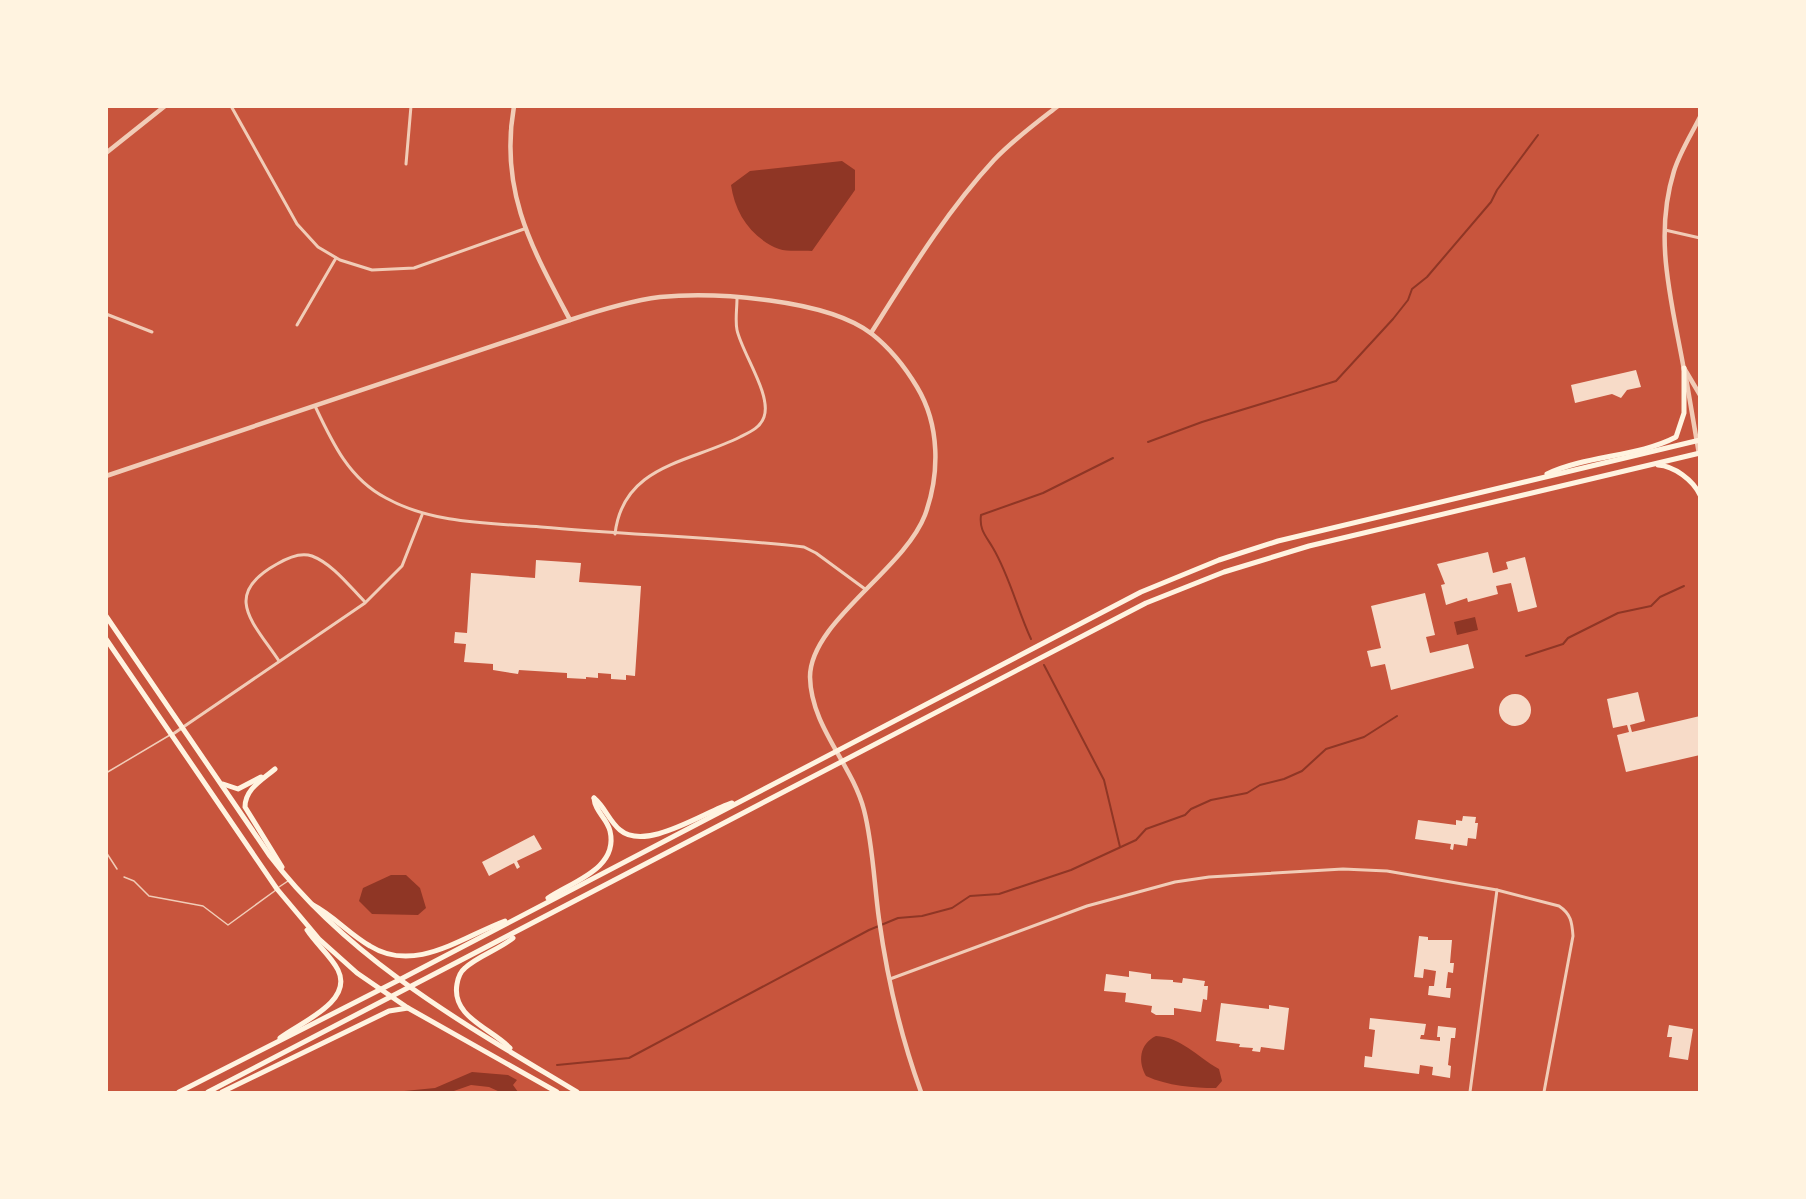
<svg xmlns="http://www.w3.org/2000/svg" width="1806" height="1199" font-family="'DejaVu Sans',sans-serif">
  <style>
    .water { fill: #8f3625 }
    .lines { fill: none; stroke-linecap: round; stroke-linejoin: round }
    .stream { stroke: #8f3625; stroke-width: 2 }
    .building { fill: #f7dbc8 }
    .service { stroke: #f1ccb7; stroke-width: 1.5 }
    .minor { stroke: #f1ccb7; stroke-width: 3 }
    .tertiary { stroke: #f1ccb7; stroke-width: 4.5 }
    .trunk { stroke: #fff3e0; stroke-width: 5 }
  </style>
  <rect width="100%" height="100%" fill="#c8553d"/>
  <g class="water">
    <path d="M842 161 855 170V190L812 251C802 250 788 252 779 249 751 238 735 213 731 185L750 171Z"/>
    <polygon points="1475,617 1478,630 1457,635 1454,622"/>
    <polygon points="391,875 406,875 420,888 426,908 418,915 372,914 359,901 363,888"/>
    <path d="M1156 1036C1181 1037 1196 1056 1219 1069L1222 1081 1216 1088C1193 1088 1168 1086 1146 1076 1138 1062 1139 1044 1156 1036Z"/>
    <polygon points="472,1072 508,1075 517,1080 513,1085 518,1092 500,1092 489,1087 471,1085 451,1092 394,1092 435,1088"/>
  </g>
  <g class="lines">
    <g class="stream">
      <polyline points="1148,442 1202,422 1336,381 1393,319 1408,300 1412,289 1427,277 1491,202 1497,190 1538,135"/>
      <path d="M1031 639C1017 609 1010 577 993 548 986 536 979 530 981 515L1043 493 1113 458"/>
      <polyline points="1526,656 1563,644 1568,638 1618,613 1651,606 1660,597 1684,586"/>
      <polyline points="1044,665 1104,780 1120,847"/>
      <polyline points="557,1065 629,1058 869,930 898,918 922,916 952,908 970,896 999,894 1071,870 1136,840 1146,829 1185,815 1191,809 1211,800 1247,793 1260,785 1284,779 1302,771 1326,749 1364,737 1397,716"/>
    </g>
  </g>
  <g class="building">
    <polygon points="1636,370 1641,387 1627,390 1621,398 1612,394 1575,403 1571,385"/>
    <polygon points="1488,552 1493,573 1508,569 1506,562 1525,557 1537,607 1518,612 1511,583 1496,586 1498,594 1468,602 1467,598 1446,605 1441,585 1445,584 1437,564"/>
    <polygon points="536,560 581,563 579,582 641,586 635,676 626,675 626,680 611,679 611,674 598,673 598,678 586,677 586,679 567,678 567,673 519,670 518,674 493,670 493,664 464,662 466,644 454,643 455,632 467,633 471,573 535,578"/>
    <polygon points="1425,593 1435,635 1426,637 1430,653 1468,644 1474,668 1391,690 1385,664 1371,667 1367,651 1381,648 1371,606"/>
    <polygon points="1638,692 1645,721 1630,725 1632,732 1700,716 1700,755 1626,772 1617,735 1629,732 1627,725 1613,728 1607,699"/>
    <circle cx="1515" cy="710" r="16"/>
    <polygon points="1463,816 1476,817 1475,823 1478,823 1476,839 1468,838 1467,846 1454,844 1453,850 1450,849 1451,844 1415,839 1418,820 1456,825 1456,820 1462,821"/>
    <polygon points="534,835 542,849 517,861 520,867 517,869 514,863 489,876 482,862"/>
    <polygon points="1419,936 1428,937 1428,940 1452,940 1450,963 1454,963 1453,973 1448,972 1446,988 1451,988 1450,998 1428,995 1429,986 1434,986 1436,971 1424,969 1423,978 1414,977"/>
    <polygon points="1129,971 1151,974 1151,979 1173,980 1173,982 1182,983 1183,978 1205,981 1204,986 1208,986 1207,1000 1203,999 1201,1012 1174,1008 1174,1015 1156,1015 1151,1012 1152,1006 1125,1002 1126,993 1104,991 1106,974 1129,977"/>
    <polygon points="1221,1003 1269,1009 1269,1005 1289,1008 1284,1050 1261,1047 1260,1052 1252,1051 1253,1048 1239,1047 1240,1044 1216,1041"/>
    <polygon points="1370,1018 1426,1024 1424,1035 1421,1035 1420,1039 1440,1041 1440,1037 1437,1037 1438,1026 1456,1028 1455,1038 1451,1038 1448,1065 1451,1066 1450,1078 1432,1075 1433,1067 1420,1065 1419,1074 1364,1067 1365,1056 1372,1057 1375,1030 1369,1029"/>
    <polygon points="1669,1025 1693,1029 1688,1060 1669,1057 1672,1037 1667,1037"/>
  </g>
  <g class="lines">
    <g class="service">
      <polyline points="106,773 170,735"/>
      <polyline points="106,852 117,869"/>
      <polyline points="124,877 134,881 149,896 203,906 228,925 276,890"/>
      <polyline points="279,887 288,881"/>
    </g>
    <g class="minor">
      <polyline points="231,106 297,224 318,247 340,260 372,270 414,268 524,229"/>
      <polyline points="406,164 411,106"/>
      <polyline points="1665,230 1700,238"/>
      <polyline points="106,314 152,332"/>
      <polyline points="297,325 336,258"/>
      <path d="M315 406C332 442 349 479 386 498 433 524 489 523 541 527 629 535 717 537 804 547L816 553 865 589"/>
      <path d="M615 534C623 465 688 463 740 437 750 432 760 428 764 417 772 395 742 353 737 330 735 320 737 309 737 298"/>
      <path d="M279 661C253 622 221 595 277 564 287 558 301 552 312 556 333 564 350 587 365 602"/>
      <polyline points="173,734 365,603 402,566 422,515"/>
      <path d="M890 979 1087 906 1175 882 1209 877 1343 869 1387 871 1497 890 1559 906C1571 914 1572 922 1573 936L1544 1092"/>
      <polyline points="1470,1092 1497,890"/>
    </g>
    <g class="tertiary">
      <path d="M514 106C499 191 532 248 570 320"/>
      <polyline points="106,153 165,106"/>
      <path d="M871 333C909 273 946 212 994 160 1014 139 1036 123 1058 106"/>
      <polyline points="1684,368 1700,395"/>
      <path d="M1684 370C1672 302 1653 239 1674 171 1680 152 1691 135 1700 117"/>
      <polyline points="1686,378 1699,454"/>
      <path d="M106 476 570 320C600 310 629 301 660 297 716 292 827 299 872 334 891 349 905 367 917 387 940 425 940 474 925 515 904 570 810 622 810 677 811 727 852 764 864 810 873 845 874 883 879 919 887 977 901 1037 921 1092"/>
    </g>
    <g class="trunk">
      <path d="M1658 465C1674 466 1693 480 1700 495"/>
      <path d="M1547 474C1587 455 1638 457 1676 437L1684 413V368"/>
      <path d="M106 616 270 856C350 961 466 1025 577 1092"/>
      <polyline points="106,639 277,889 319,939 357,973 408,1008 557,1092"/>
      <path d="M275 769C262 780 245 789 245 807L282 867"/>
      <polyline points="223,784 238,789 261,777"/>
      <path d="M594 798C605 807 609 821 620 830 646 852 704 812 732 803"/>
      <path d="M548 898C571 882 619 869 610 831 607 818 595 812 594 798"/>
      <path d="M313 905C334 916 349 934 370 946 415 974 462 937 505 921"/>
      <path d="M280 1038C299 1023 354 1002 338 970 331 956 316 944 307 930"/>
      <path d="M510 1048C491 1028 451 1017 457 984 458 978 460 972 465 968 478 956 498 950 513 938"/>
      <polyline points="179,1092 399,980 1141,592 1219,560 1278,541 1700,440"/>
      <polyline points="208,1092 1146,603 1224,572 1309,546 1700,453"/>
      <polyline points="222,1092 389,1011 408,1008"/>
    </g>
  </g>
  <rect width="1806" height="1199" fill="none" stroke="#fff3e0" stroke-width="216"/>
</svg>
